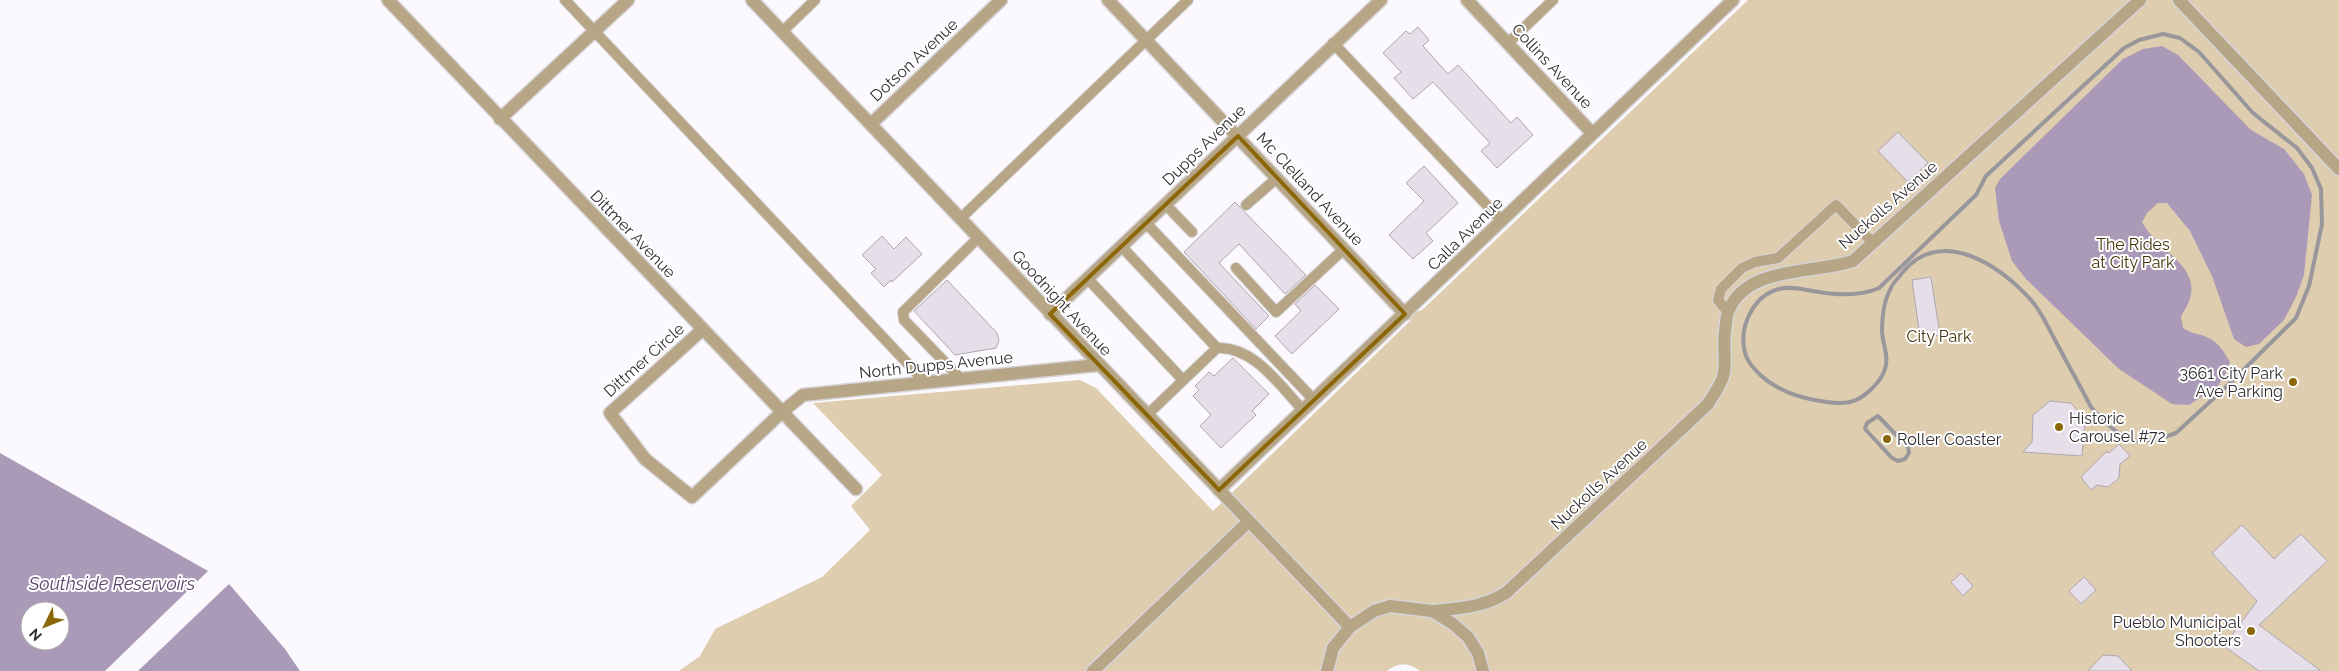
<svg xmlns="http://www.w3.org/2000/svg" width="2339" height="671" font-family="Raleway,sans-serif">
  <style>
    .green { fill: #decdae }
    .water { fill: #ab9ab7; fill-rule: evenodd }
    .building { fill: #e6dfea; stroke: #ada6b1 }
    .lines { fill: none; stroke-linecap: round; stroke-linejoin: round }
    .service-casing { stroke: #d7d4d9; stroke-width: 12 }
    .minor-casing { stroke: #d7d4d9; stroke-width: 15 }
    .service { stroke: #b7a686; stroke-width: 10 }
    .minor { stroke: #b7a686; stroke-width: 12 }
    .rail { stroke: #9a979c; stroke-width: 4 }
    .marked { fill: none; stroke: #8c6709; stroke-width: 4; stroke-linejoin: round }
    .poi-dot { fill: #8c6709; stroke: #fff; stroke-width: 2 }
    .labels { text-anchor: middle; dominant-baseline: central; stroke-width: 4; stroke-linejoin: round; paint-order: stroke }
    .street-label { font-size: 16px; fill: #312e33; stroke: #fff }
    .park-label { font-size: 16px; fill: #443107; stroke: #fff }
    .poi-label { font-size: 16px; fill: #312e33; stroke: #fff; text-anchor: end }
    .water-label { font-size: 18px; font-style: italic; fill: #5c416d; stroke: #fff }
  </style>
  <rect width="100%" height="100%" fill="#fcf9fe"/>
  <path class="green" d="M1748 0H2339V671H1420C1409 662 1398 662 1387 671H679L700 656 715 629 822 577 870 530 851 506 882 475 813 403 1080 380 1096 388 1213 511 1410 321 1412 313 1422 310Z"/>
  <g class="water">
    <path d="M2162 46 2178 55 2251 130 2284 149 2304 174 2312 195 2304 275 2296 297 2284 320 2259 344 2246 347 2234 339 2212 276 2190 231 2167 203H2158L2147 213 2142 222C2160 256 2214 269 2181 316L2183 328C2194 335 2199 333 2209 338 2219 343 2224 352 2230 362L2226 373 2217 387 2189 405 2172 404 2119 369 2026 279 2012 261 1999 221 1995 188 2000 179 2123 59 2143 49Z"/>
    <path d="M0 453 208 571 105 671H0ZM30 611H60V641H30Z"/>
    <polygon points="229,584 285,649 300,671 138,671"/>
  </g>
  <g class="building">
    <polygon points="1418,27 1429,40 1423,46 1448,74 1458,65 1511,123 1517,117 1533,135 1497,168 1481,151 1490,143 1433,82 1413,99 1394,78 1401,72 1383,53 1406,31 1410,34"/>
    <polygon points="1898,132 1928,163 1908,182 1878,151"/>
    <polygon points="1424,166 1458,203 1426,233 1433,241 1413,259 1389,235 1424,201 1406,183"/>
    <polygon points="1235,202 1306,275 1285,294 1239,244 1219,263 1269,316 1256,329 1184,252"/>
    <polygon points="882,236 894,249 906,237 922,254 892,282 891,280 884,287 871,273 876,269 862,255"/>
    <polygon points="1931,277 1940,335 1920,337 1912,280"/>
    <polygon points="947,280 997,333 999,341 996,348 955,355 914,311"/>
    <polygon points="1315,285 1339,309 1292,354 1275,336 1301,311 1295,304"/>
    <polygon points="1233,358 1269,394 1252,411 1256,415 1221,448 1200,426 1211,415 1193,396 1199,390 1195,386 1209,372 1214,376"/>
    <polygon points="2050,401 2071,403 2085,419 2082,456 2023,452 2032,442 2033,415"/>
    <polygon points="2119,444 2130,456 2120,464 2119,478 2108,487 2097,485 2091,490 2081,477 2106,452 2109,453"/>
    <polygon points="2242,525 2274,559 2301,534 2327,561 2259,625 2321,671 2259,671 2224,646 2257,601 2212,553"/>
    <polygon points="1961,573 1973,586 1963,596 1951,582"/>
    <polygon points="2084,577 2096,590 2081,604 2069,591"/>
    <polygon points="2103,655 2118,656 2132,671 2088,671"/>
  </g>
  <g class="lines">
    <defs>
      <g id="service">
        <polyline points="565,0 926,383"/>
        <polyline points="782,32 815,0"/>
        <polyline points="1333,43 1502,221"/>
        <polyline points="1508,43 1553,0"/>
        <polyline points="1165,204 1192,232"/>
        <polyline points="1246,205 1277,178"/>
        <polyline points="960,219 1188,0"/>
        <polyline points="1146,223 1314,400"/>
        <polyline points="1121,246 1217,348"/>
        <polyline points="1236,268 1276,312 1344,249"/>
        <polyline points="1087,278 1183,380"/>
        <polyline points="1728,312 1718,300 1721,289 1742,268 1755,262 1778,258 1836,205 1873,243"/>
        <polyline points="961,379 904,320 903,312 978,238"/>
        <path d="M1147 415 1217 348C1254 346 1280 386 1303 410"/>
      </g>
      <g id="minor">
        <polyline points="388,0 856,489"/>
        <polyline points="752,0 1350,627"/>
        <polyline points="1108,0 1405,314"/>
        <polyline points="1467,0 1592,133"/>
        <polyline points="2179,0 2339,169"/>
        <polyline points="500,119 628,0"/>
        <polyline points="871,124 1001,0"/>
        <polyline points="1050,314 1381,0"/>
        <polyline points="702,330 610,413 645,459 692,497 782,412 803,395 1098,365"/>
        <polyline points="1219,490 1733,0"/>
        <path d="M1432 611C1460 608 1481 608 1506 593L1708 404C1713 395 1722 384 1724 373 1726 359 1723 345 1725 331 1726 325 1726 317 1728 312 1746 265 1814 274 1853 261L2140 0"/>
        <polyline points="1093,671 1248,522"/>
        <polyline points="1327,671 1333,648 1350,627 1374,611 1390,606 1432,611 1453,624 1468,637 1478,653 1483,671"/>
      </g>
    </defs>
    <use href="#service" class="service-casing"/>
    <use href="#minor" class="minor-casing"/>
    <use href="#service" class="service"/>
    <use href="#minor" class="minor"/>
    <g class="rail">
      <path d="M2163 34 2180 38 2199 52 2253 113 2297 148 2312 168 2321 189 2322 224 2309 286 2296 318 2225 388 2176 433 2156 440 2137 441 2117 432 2102 420 2091 407C2079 384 2066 361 2054 338 2047 325 2040 309 2030 299 1999 264 1940 226 1902 273 1899 278 1893 282 1891 288 1884 300 1882 318 1882 332 1883 345 1889 356 1885 369 1881 382 1864 399 1850 402 1834 406 1795 397 1781 389 1768 383 1752 370 1746 356 1737 330 1752 296 1779 289 1790 286 1802 289 1813 291 1834 295 1859 297 1879 288L1976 195 1986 176 2124 48 2139 40Z"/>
      <polygon points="1878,416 1908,447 1909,453 1905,459 1898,461 1892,458 1865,429 1867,423"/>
    </g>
  </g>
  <path class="marked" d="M1238 136 1405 314 1219 490 1050 314Z"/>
  <g class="poi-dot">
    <circle cx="2293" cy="382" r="5"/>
    <circle cx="2059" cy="427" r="5"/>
    <circle cx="1887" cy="439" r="5"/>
    <circle cx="2251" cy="631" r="5"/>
  </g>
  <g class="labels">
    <g class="street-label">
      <text transform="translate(914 60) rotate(-43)">Dotson Avenue</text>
      <text transform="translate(1552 66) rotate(47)">Collins Avenue</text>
      <text transform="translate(1204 145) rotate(-44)">Dupps Avenue</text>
      <text transform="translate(1310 189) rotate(47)">Mc Clelland Avenue</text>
      <text transform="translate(1888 205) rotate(-41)">Nuckolls Avenue</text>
      <text transform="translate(633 234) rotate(46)">Dittmer Avenue</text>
      <text transform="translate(1465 234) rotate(-44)">Calla Avenue</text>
      <text transform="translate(1062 303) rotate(47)">Goodnight Avenue</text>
      <text transform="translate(644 360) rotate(-42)">Dittmer Circle</text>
      <text transform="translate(936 365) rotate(-6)">North Dupps Avenue</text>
      <text transform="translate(1599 484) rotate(-43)">Nuckolls Avenue</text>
    </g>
    <g class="park-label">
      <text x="2133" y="244">The Rides<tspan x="2133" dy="18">at City Park</tspan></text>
      <text x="1939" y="336">City Park</text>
    </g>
    <g class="poi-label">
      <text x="2283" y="373">3661 City Park<tspan x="2283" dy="18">Ave Parking</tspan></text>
      <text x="2069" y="418" text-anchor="start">Historic<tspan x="2069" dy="18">Carousel #72</tspan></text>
      <text x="1897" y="439" text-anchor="start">Roller Coaster</text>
      <text x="2241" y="622">Pueblo Municipal<tspan x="2241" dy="18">Shooters</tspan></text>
    </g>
    <g class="water-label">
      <text x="112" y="583">Southside Reservoirs</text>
    </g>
  </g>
  <g transform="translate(45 626) rotate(227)"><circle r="24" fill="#ffffff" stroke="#adabad"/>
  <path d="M0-4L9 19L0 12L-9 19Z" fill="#8c6709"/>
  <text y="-8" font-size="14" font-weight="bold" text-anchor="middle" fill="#312e33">N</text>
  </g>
</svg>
